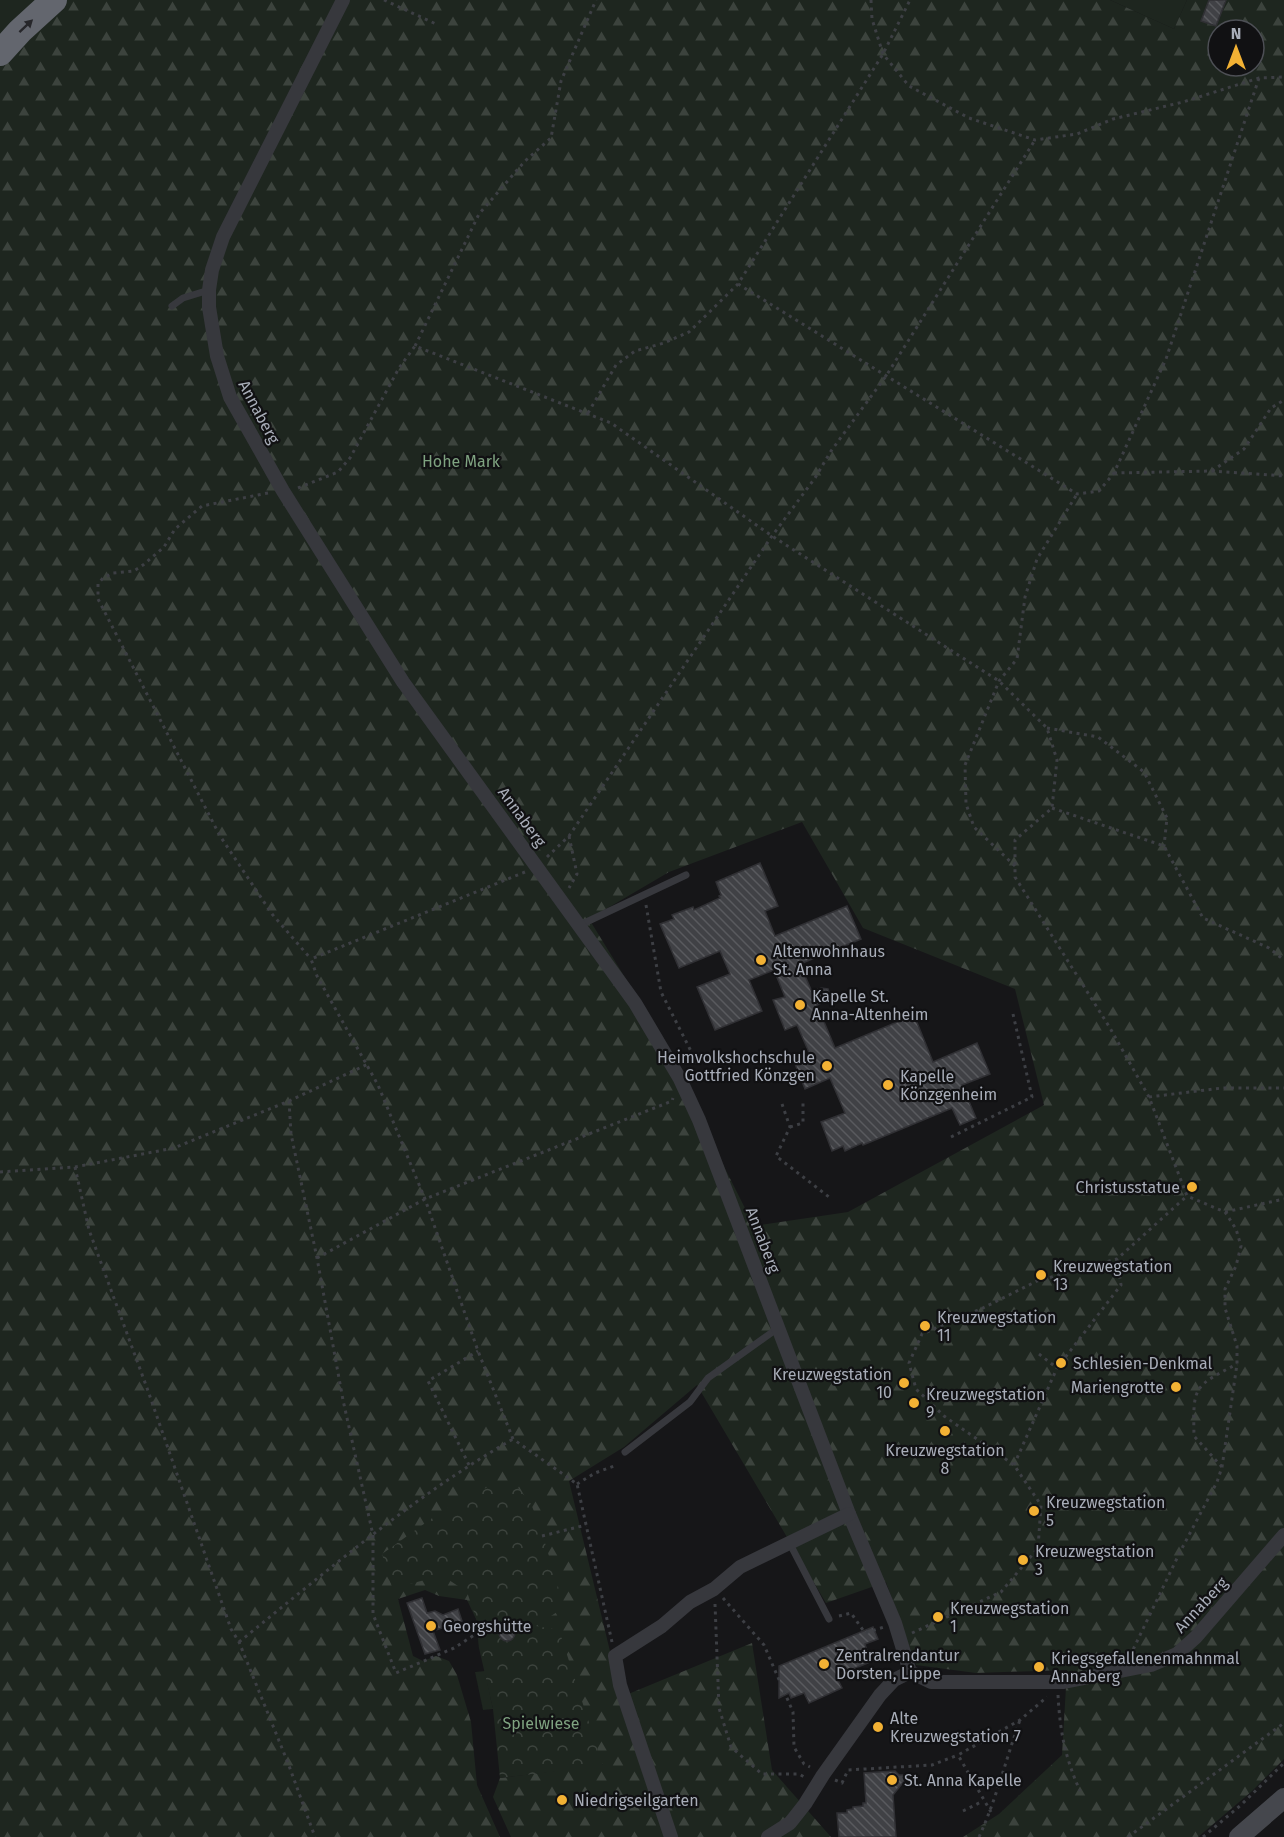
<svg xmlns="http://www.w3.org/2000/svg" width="1284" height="1837" font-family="'Fira Sans',sans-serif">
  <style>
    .green { fill: #1e261f }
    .forest { fill: url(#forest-firs); fill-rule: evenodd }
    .park { fill: url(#park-crowns) }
    .building { fill: url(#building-back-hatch); stroke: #303034; stroke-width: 1.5 }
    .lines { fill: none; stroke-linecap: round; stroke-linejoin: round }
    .path { stroke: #3d3f44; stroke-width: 3; stroke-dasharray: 3 4.5; stroke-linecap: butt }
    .service { stroke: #37383d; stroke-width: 7 }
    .minor { stroke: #37383d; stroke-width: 14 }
    .secondary { stroke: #45474d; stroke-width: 20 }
    .motorway { stroke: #63666e; stroke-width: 26 }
    .oneway { fill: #26262a }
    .poi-dot { fill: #f2b134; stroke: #111113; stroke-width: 2 }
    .labels { text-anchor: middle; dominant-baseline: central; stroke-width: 4.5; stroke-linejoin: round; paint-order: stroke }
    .street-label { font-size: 16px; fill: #a8adb8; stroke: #111113 }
    .park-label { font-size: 16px; fill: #7fa381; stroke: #111113 }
    .poi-label { font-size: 16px; fill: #a8adb8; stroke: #111113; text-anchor: start }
  </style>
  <defs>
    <pattern id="forest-firs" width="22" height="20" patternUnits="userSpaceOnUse" patternTransform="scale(1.5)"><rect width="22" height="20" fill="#1e261f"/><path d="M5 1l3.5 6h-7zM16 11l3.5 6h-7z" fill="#3c433d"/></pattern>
    <pattern id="park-crowns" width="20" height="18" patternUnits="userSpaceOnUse" patternTransform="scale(1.5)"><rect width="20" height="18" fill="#1e261f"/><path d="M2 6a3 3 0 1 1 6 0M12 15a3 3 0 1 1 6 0" fill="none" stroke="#3c433d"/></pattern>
    <pattern id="building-back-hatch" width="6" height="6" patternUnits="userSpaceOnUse" patternTransform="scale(1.5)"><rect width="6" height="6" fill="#404145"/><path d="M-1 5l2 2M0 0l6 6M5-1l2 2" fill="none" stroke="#595a5e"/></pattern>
  </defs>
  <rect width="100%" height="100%" fill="#161618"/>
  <g class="green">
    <polygon points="0,0 42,0 0,42"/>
    <polygon points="1110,0 1187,0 1174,29"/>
    <polygon points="485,1671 493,1709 483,1710 475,1672"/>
  </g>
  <path class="forest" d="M42 0H1110L1174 29 1187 0H1284V1759L1251 1792 1198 1837H963L999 1814 1062 1755 1067 1670 976 1673 916 1665 886 1582 826 1603 697 1385 624 1447 569 1481 621 1697 752 1643 772 1770 831 1837H511L493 1797 500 1778 603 1765 487 1651 479 1648 477 1621 467 1600 439 1596 425 1590 398 1599 413 1656 423 1661 436 1656 449 1661 457 1675 471 1722 477 1785 500 1837H0V42ZM1218 30H1254V66H1218ZM802 822 863 928 1015 989 1044 1105 848 1212 754 1226 645 1010 589 919 669 872Z"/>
  <path class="park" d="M500 1483 515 1484 531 1504 540 1526 562 1600 557 1612 536 1626 559 1630 603 1766 500 1778 493 1709 479 1648 477 1621 467 1592 449 1580 433 1578 401 1586 392 1587 382 1554C420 1528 455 1497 500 1483Z"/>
  <g class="building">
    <polygon points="1209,0 1226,0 1216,26 1201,21"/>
    <polygon points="760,863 778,906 765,911 775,936 847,906 861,939 800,964 812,992 821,988 828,989 830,995 826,1001 817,1005 835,1048 914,1015 933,1062 977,1043 990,1074 962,1085 976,1118 960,1125 952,1108 863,1145 862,1143 845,1151 843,1146 832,1151 821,1122 845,1113 830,1078 805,1089 795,1064 811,1057 797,1025 785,1030 773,1000 785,997 774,970 749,980 762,1011 715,1030 697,987 730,974 720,951 679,968 660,924 674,919 672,915 693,907 694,910 720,898 719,896 721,895 716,882"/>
    <polygon points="422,1598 427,1613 435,1611 443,1615 458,1609 462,1621 433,1631 440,1650 425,1654 407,1603"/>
    <circle cx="507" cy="1633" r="8"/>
    <polygon points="873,1627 878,1639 865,1644 870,1662 836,1676 842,1688 809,1703 804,1693 791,1698 789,1693 779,1698 779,1666"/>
    <polygon points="895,1771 899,1775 909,1775 893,1795 896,1837 839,1837 837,1813 847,1813 847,1810 853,1809 853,1807 863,1806 863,1803 866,1803 864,1773"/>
  </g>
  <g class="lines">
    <g class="path">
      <polyline points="384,0 436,24"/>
      <polyline points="871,0 872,19 883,54 909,86 969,118 1035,140 1077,134 1113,119 1183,102 1259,78 1284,77"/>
      <polyline points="738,284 1077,494 1099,491 1114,473 1166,359 1259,78"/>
      <polyline points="415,346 479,214 525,161 551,138 561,81 596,0"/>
      <polyline points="588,413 616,365 635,351 664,343 689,332 738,284 883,54 910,0"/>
      <polyline points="1212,471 1244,449 1271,408 1284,400"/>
      <polyline points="1114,473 1212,471 1284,476"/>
      <polyline points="298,488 338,472 350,458 399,368 415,346 611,423 772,536 999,681 1047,728 1057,760 1052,808 1015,840 1015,877 1110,1028 1149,1097 1187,1196 1225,1212 1236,1229 1241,1246 1236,1266 1225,1289 1225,1308 1237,1346 1237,1364 1222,1467 1217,1482 1180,1552 1130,1656"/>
      <polyline points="268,493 202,506 175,529 164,547 143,565 134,571 113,573 103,578 98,584 98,599 220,836 272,914 311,959"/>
      <polyline points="1047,728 1098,737 1144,772 1167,818 1164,846"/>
      <polyline points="1052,808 1164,846 1203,918 1269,948 1284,960"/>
      <polyline points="569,836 577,874 569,888"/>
      <polyline points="547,857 569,836 772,536 815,478 831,451 886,376 1035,140"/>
      <polyline points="1015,866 974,827 966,804 965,765 999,681 1017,659 1025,597 1037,559 1077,494"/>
      <polyline points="525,872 311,959 317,976 378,1085 425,1199 478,1351 513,1439 577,1484 612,1642"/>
      <polyline points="646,905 661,992 699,1067"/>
      <polyline points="1149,1097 1222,1088 1284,1088"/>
      <polyline points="289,1101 291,1134 317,1258 343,1400 373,1535 373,1614 396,1673 454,1648 479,1632"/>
      <polyline points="782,1104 790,1127 776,1156 829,1197"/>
      <polyline points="790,1127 803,1123 803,1102"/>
      <polyline points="951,1137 1032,1097 1013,1014"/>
      <polyline points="75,1167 89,1230 147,1388 231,1629 239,1642 288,1763 315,1837"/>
      <polyline points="0,1172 75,1167 174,1148 289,1101 368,1064"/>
      <polyline points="1225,1212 1284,1199"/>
      <polyline points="317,1258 425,1199 672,1101 673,1098"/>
      <polyline points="1039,1354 1057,1368"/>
      <polyline points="469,1465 428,1381 478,1351"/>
      <polyline points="1014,1465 1057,1368 1121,1285 1117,1259"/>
      <path d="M1222 1467 1194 1436C1193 1386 1193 1387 1237 1364"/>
      <polyline points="577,1484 595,1473 614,1466"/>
      <polyline points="542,1536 586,1525"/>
      <polyline points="723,1598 764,1645 793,1712 794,1747 804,1764 810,1767"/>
      <polyline points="715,1604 719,1708 731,1747 762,1774 799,1774 806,1778"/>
      <polyline points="839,1616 851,1613 865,1633 884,1627"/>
      <polyline points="912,1633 1001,1592 1038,1548 1041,1505 1014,1465 944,1416 916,1389 909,1363 922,1334 983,1308 1037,1281 1117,1259 1187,1196"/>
      <path d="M239 1642C327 1571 414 1496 513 1439"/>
      <path d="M1058 1695C1060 1732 1065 1757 1080 1791"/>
      <polyline points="835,1780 842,1783 848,1770 932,1765 958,1755"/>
      <polyline points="963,1811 983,1801"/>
      <polyline points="991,1812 958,1755 1020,1720 1047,1697"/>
      <path d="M979 1837C996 1800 1006 1759 1020 1720"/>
      <polyline points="1128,1837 1284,1723"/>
      <polyline points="1203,1837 1241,1805 1284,1763"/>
    </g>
    <g class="service">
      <polyline points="172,306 183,298 209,290"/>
      <polyline points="580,925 686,875"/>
      <polyline points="625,1452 690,1402 708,1378 778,1328"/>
      <polyline points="790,1544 829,1619"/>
    </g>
    <g class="minor">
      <polyline points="343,0 223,237 212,270 209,290 209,307 217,356 230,397 283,491 403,682 635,1003 680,1079 699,1120 849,1514 895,1623 910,1672 931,1682 1064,1682 1151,1665 1177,1654 1196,1637 1284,1535"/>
      <polyline points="671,1837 620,1685 615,1656 662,1626 690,1602 714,1589 740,1567 849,1514"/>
      <polyline points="768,1837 790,1823 805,1804 823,1775 880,1695 894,1680 910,1672"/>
    </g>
    <polyline class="secondary" points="1239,1837 1284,1798"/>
    <polyline class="motorway" points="0,53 20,31 54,0"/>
  </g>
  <defs><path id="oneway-solid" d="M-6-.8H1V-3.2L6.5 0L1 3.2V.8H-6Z" transform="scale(1.5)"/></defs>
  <use class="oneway" href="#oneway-solid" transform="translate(26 26) rotate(-43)"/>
  <g class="poi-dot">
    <circle cx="761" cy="960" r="6"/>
    <circle cx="800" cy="1005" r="6"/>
    <circle cx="827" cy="1066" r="6"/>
    <circle cx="888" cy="1085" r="6"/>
    <circle cx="1192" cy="1187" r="6"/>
    <circle cx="1041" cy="1275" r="6"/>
    <circle cx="925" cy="1326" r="6"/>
    <circle cx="1061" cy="1363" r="6"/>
    <circle cx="904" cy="1383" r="6"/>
    <circle cx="1176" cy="1387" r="6"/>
    <circle cx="914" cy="1403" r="6"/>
    <circle cx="945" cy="1431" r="6"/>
    <circle cx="1034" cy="1511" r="6"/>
    <circle cx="1023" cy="1560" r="6"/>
    <circle cx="938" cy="1617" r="6"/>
    <circle cx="431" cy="1626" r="6"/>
    <circle cx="824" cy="1664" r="6"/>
    <circle cx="1039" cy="1667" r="6"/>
    <circle cx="878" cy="1727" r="6"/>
    <circle cx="892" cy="1780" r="6"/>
    <circle cx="562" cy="1800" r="6"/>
  </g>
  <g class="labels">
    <g class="street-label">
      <text transform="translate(259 412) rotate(62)">Annaberg</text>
      <text transform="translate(522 817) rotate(54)">Annaberg</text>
      <text transform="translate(763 1240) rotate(69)">Annaberg</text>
      <text transform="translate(1201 1605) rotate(-47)">Annaberg</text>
    </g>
    <g class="park-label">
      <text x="461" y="461">Hohe Mark</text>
      <text x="541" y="1723">Spielwiese</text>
    </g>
    <g class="poi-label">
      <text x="773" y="951">Altenwohnhaus<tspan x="773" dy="18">St. Anna</tspan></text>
      <text x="812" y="996">Kapelle St.<tspan x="812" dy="18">Anna-Altenheim</tspan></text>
      <text x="815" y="1057" text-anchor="end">Heimvolkshochschule<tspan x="815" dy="18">Gottfried Könzgen</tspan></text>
      <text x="900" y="1076">Kapelle<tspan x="900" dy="18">Könzgenheim</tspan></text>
      <text x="1180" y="1187" text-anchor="end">Christusstatue</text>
      <text x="1053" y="1266">Kreuzwegstation<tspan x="1053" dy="18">13</tspan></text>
      <text x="937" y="1317">Kreuzwegstation<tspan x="937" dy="18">11</tspan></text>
      <text x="1073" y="1363">Schlesien-Denkmal</text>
      <text x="892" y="1374" text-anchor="end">Kreuzwegstation<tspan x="892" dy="18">10</tspan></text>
      <text x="1164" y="1387" text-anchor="end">Mariengrotte</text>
      <text x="926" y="1394">Kreuzwegstation<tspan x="926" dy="18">9</tspan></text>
      <text x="945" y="1450" text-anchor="middle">Kreuzwegstation<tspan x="945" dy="18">8</tspan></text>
      <text x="1046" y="1502">Kreuzwegstation<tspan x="1046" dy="18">5</tspan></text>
      <text x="1035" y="1551">Kreuzwegstation<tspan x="1035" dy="18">3</tspan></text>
      <text x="950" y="1608">Kreuzwegstation<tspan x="950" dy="18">1</tspan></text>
      <text x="443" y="1626">Georgshütte</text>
      <text x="836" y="1655">Zentralrendantur<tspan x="836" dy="18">Dorsten, Lippe</tspan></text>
      <text x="1051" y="1658">Kriegsgefallenenmahnmal<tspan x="1051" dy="18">Annaberg</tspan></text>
      <text x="890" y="1718">Alte<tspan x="890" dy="18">Kreuzwegstation 7</tspan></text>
      <text x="904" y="1780">St. Anna Kapelle</text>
      <text x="574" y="1800">Niedrigseilgarten</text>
    </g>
  </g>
  <g transform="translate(1236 48)"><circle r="28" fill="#111113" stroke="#4d4f55" stroke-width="1.5"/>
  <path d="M0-4.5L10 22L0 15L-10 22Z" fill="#f2b134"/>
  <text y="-9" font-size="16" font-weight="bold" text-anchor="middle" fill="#a8adb8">N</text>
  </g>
</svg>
